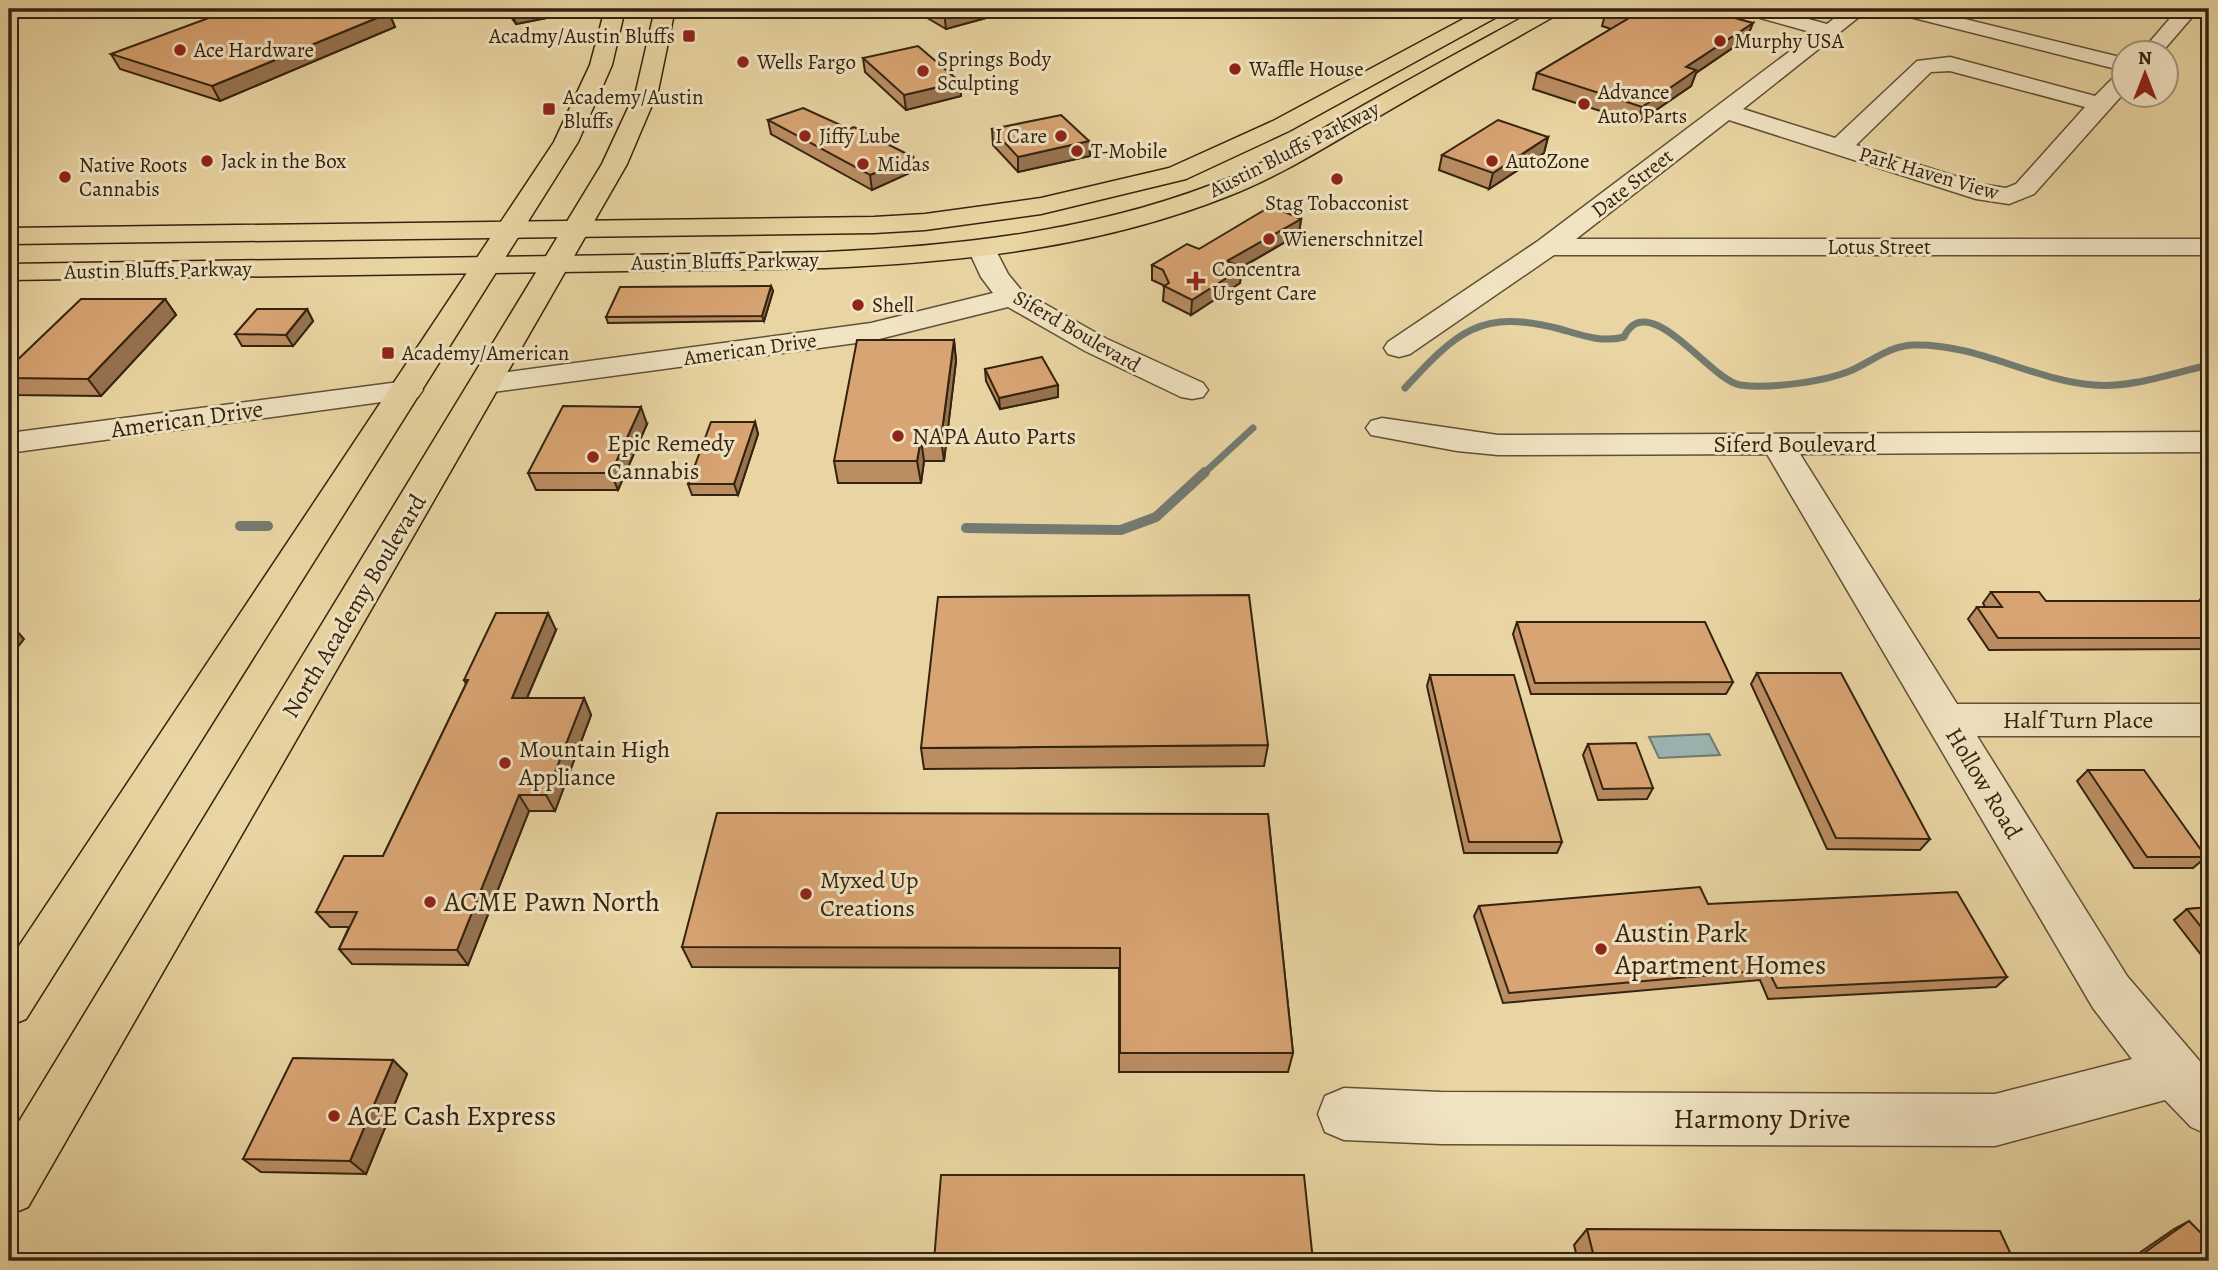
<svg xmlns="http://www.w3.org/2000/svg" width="2218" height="1270" font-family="Alegreya,serif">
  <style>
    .water { fill: #9db5b3; stroke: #737b71; stroke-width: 2 }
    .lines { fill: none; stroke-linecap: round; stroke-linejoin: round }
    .stream-far1 { stroke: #737b71; stroke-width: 7 }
    .stream { stroke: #737b71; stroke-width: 10 }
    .minor-casing { stroke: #605034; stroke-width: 3 }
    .major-casing { stroke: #33230f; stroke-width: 3 }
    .highway-casing { stroke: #33230f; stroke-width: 3 }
    .minor { fill: #f1e4c3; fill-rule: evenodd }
    .major { fill: #e9d5a3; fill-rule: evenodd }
    .highway { fill: #e9d5a3; fill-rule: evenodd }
    .wall { fill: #bb8d63; stroke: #33230f; stroke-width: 2 }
    .shaded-wall { fill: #987350; stroke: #33230f; stroke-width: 2 }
    .building { fill: #d9a473; stroke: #33230f; stroke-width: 2 }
    .poi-dot { fill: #8f2418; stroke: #f1e4c3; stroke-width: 2.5 }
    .labels { text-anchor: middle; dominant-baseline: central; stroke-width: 6; stroke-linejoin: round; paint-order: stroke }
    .far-poi-label { font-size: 21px; fill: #33230f; stroke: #f1e4c3; text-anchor: start }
    .far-street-label { font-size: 21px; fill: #33230f; stroke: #f1e4c3 }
    .street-label { font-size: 24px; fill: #33230f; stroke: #f1e4c3 }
    .poi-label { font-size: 24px; fill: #33230f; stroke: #f1e4c3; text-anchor: start }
    .near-poi-label { font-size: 28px; fill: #33230f; stroke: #f1e4c3; text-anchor: start }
    .near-street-label { font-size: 28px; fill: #33230f; stroke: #f1e4c3 }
  </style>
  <rect width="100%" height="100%" fill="#e9d5a3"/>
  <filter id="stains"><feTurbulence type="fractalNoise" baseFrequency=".00286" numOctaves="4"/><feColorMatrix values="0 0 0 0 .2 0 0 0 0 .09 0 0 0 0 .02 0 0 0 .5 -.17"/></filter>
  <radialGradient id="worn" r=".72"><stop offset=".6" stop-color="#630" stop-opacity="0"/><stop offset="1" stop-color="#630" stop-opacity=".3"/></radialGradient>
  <polygon class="water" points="1709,734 1720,755 1659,758 1649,737"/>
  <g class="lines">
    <g class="stream-far1">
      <path d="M1405 388C1457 332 1480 308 1560 329 1581 335 1602 343 1624 337 1648 286 1711 381 1740 385 1769 389 1823 382 1850 371 1871 362 1889 346 1913 345 1976 343 2032 380 2094 385 2133 388 2172 373 2209 365"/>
      <polyline points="1203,474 1253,428"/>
    </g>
    <g class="stream">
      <polyline points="240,526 268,526"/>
      <polyline points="966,528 1121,530 1156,517 1205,472"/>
    </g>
    <defs>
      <g id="minor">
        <path d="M1739 9H1771L1827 24 1846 9H1869L1743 109 1835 138 1917 61 1950 57 2095 96 2116 75 2124 73V93L2034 194 2009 204 1976 199 1729 120 1576 239H2209V255H1554L1410 354 1399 357 1388 354 1384 348 1388 342 1538 241 1814 33 1742 13ZM1950 71 2085 107 2016 184 2006 188 1980 184 1856 145 1931 72Z"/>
        <polygon points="1891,9 1924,9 2124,58 2124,71 1894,13"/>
        <polygon points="2178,9 2199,9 2162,52 2141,52"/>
        <polygon points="982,241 992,243 1008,274 1022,291 1107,339 1203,383 1208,390 1203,397 1192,399 1181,397 1085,351 1008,307 871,341 485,393 474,391 469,384 474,377 485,375 871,323 993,293 981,277 968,249 972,243"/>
        <polygon points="407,381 418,383 423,390 418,397 9,453 9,433"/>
        <polygon points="1382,418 1498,435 2209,432 2209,452 1800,454 1957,704 2209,704 2209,736 1977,736 2127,976 2209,1072 2209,1135 2191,1127 2165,1100 1995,1146 1441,1144 1344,1140 1325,1132 1318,1114 1325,1096 1344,1088 1441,1092 1995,1094 2132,1059 2093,1008 1767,454 1498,455 1457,451 1371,435 1366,428 1371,421"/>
      </g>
      <g id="major">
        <polygon points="1482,9 1507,9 1504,13 1289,131 1186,179 1041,214 925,230 874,233 9,244 9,228 874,217 925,214 1041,198 1169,168 1273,121"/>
        <path d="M1538 9H1563L1560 13C1498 48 1437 82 1376 118 1328 145 1282 175 1231 195 1102 247 964 262 826 268L9 280V264L826 252C957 246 1087 232 1211 185 1263 166 1310 136 1357 109 1417 75 1478 42 1538 9Z"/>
      </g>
      <g id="highway">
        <polygon points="605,9 625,9 612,65 578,142 26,1019 9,1026 9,961 554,142 590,65"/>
        <polygon points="655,9 675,9 658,91 627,164 28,1207 9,1215 9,1138 602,164 636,91"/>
      </g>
    </defs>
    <use href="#minor" class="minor-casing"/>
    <use href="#major" class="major-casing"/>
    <use href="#highway" class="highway-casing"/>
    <use href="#minor" class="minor"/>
    <use href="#major" class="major"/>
    <use href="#highway" class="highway"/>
  </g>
  <g class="wall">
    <polygon points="505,9 550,9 552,17 516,24"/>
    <polygon points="912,9 1035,9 1005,17 997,15 946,29"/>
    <polygon points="1606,11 1747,38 1696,73 1691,86 1637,123 1533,89 1537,73 1611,29 1602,26"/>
    <polygon points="389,13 395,27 220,101 120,69 111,54"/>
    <polygon points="863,58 960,82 961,96 906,110 865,72"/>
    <polygon points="768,120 913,157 914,171 872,190 771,134"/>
    <polygon points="992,129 1089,141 1090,156 1018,172 993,145"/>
    <polygon points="1548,137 1544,153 1489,189 1439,170 1442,155"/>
    <polygon points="1301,219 1299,234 1241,268 1242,268 1240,283 1191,315 1163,301 1164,288 1163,285 1152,280 1152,265 1199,249"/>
    <polygon points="771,286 773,291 764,321 608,323 606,317"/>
    <polygon points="165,299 176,315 101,396 12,395 9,392 9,368"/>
    <polygon points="307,309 313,321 293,346 242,346 235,334"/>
    <polygon points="954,340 956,361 944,461 924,461 921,483 838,483 834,461"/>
    <polygon points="985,369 1058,385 1058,397 1000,409 986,381"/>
    <polygon points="755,422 758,434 738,495 692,495 688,484"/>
    <polygon points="647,424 618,490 536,490 528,473"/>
    <polygon points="1991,592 2046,601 2199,601 2205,594 2209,594 2209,649 1989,650 1968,619 1977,607 1985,607 1983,603"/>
    <polygon points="1517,622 1733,682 1726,694 1531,694 1513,634"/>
    <polygon points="556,630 527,698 584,698 591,715 555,811 529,811 468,965 352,964 339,949 349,927 330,927 316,912 383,856 466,684 464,680"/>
    <polygon points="1757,673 1930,839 1920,850 1827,849 1751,684"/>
    <polygon points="1430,675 1562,842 1557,853 1464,853 1427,686"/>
    <polygon points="1588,744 1653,788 1647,799 1598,800 1583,755"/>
    <polygon points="1268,745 1264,766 924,769 921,748"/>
    <polygon points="2088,770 2206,857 2193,868 2134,868 2077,781"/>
    <polygon points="1268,814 1293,1053 1288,1072 1119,1072 1119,968 692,967 682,947"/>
    <polygon points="1708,904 2007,977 1996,987 1768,999 1760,980 1503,1003 1474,916 1479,906"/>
    <polygon points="2209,907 2209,965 2174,920 2187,909"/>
    <polygon points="393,1060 407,1074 366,1174 261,1172 243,1159"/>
    <polygon points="2189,1221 2209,1261 2129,1260 2174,1229"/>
    <polygon points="1587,1229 2014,1261 1578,1261 1574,1245"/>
  </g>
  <g class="shaded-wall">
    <polygon points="531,9 550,9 552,17 516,24 512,12"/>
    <polygon points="955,9 996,9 997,15 946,29 944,12"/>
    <polygon points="1004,9 1035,9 1005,17"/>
    <polygon points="389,13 395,27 220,101 212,86"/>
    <polygon points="1753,23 1747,38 1696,73 1691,86 1637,123 1642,107 1686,67"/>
    <polygon points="960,82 961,96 906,110 904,95"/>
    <polygon points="1548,137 1544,153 1489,189 1493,173"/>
    <polygon points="1089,141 1090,156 1018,172 1018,157"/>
    <polygon points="913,157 914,171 872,190 870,175"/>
    <polygon points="1301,219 1299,234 1226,276 1227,261"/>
    <polygon points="1242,268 1240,283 1191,315 1192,300"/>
    <polygon points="771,286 773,291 764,321 762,316"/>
    <polygon points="165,299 176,315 101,396 88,379"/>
    <polygon points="307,309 313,321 293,346 286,335"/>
    <polygon points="954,340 956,361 944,461 941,439"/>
    <polygon points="1058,385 1058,397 1000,409 999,398"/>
    <polygon points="641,407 647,424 618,490 611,473"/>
    <polygon points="755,422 758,434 738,495 734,484"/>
    <polygon points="921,439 924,461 921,483 917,461"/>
    <polygon points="548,613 556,630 520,714 512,698"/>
    <polygon points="9,622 24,639 9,658"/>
    <polygon points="584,698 591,715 555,811 546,795"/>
    <polygon points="519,795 529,811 468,965 457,950"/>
    <polygon points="393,1060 407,1074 366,1174 350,1161"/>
  </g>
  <g class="building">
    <polygon points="233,9 373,9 389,13 212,86 111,54"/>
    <polygon points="510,9 531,9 512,12"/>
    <polygon points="939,9 955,9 944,12"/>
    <polygon points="1611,9 1702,9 1753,23 1686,67 1696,70 1642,107 1537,73 1629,18 1606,11"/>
    <polygon points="918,46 960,82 904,95 863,58"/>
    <polygon points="803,108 849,129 854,127 913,157 870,175 768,120"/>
    <polygon points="1061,115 1089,141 1018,157 992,129"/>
    <polygon points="1498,120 1548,137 1493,173 1442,155"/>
    <polygon points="1271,206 1301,219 1227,261 1242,268 1192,300 1164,286 1169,283 1163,270 1152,265 1187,244 1199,249"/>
    <polygon points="771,286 762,316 606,317 620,287"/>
    <polygon points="81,299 165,299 88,379 9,378 9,368"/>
    <polygon points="257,309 307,309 286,335 235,334"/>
    <polygon points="857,340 954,340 941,439 921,439 917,461 834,461"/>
    <polygon points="1042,357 1058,385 999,398 985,369"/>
    <polygon points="563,406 641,407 611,473 528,473"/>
    <polygon points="711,422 755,422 734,484 688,484"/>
    <polygon points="1991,592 2039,592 2046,601 2209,601 2209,638 1998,638 1977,607 2002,607"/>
    <polygon points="1249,595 1268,745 921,748 938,597"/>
    <polygon points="496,613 548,613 512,698 584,698 546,795 519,795 457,950 339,949 357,912 316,912 344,856 383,856 468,680 464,680"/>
    <polygon points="1517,622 1705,622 1733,682 1535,683"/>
    <polygon points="1757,673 1841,673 1930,839 1836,838"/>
    <polygon points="1430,675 1514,675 1562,842 1469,842"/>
    <polygon points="1636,743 1653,788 1603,789 1588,744"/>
    <polygon points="2088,770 2144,770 2206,857 2147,857"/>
    <polygon points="717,813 1268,814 1293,1053 1120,1053 1120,948 682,947"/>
    <polygon points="1700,887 1708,904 1957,892 2007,977 1777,988 1768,970 1509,993 1479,906"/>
    <polygon points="2209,907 2209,937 2187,909"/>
    <polygon points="293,1058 393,1060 350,1161 243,1159"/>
    <polygon points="941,1175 1304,1175 1313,1261 934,1261"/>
    <polygon points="2189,1221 2209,1241 2209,1261 2152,1261 2144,1253"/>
    <polygon points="1587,1229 2000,1231 2014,1261 1595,1261"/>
  </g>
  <g class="poi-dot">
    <rect x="682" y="29" width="14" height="14" rx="3.5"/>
    <circle cx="1720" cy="41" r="7"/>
    <circle cx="180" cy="50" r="7"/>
    <circle cx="743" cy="62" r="7"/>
    <circle cx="1235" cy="69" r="7"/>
    <circle cx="923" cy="71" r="7"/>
    <circle cx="1584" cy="104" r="7"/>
    <rect x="542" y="102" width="14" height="14" rx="3.5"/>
    <circle cx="805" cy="136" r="7"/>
    <circle cx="1061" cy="136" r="7"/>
    <circle cx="1077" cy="151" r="7"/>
    <circle cx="207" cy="161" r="7"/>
    <circle cx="1492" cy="161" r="7"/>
    <circle cx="863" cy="164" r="7"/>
    <circle cx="65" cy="177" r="7"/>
    <circle cx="1337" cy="179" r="7"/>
    <circle cx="1269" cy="239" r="7"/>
    <path d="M1192.5 270.5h7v7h7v7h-7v7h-7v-7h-7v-7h7z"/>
    <circle cx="858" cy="305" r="7"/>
    <rect x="381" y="346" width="14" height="14" rx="3.5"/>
    <circle cx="898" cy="436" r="7"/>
    <circle cx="593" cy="457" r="7"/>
    <circle cx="505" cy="763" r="7"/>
    <circle cx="806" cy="894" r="7"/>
    <circle cx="430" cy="902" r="7"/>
    <circle cx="1601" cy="949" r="7"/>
    <circle cx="334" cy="1116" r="7"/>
  </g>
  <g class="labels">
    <g class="far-poi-label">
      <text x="675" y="36" text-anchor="end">Acadmy/Austin Bluffs</text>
      <text x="1734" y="41">Murphy USA</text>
      <text x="194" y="50">Ace Hardware</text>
      <text x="937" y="59">Springs Body<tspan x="937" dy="24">Sculpting</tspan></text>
      <text x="757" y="62">Wells Fargo</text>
      <text x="1249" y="69">Waffle House</text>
      <text x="1598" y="92">Advance<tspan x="1598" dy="24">Auto Parts</tspan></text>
      <text x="563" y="97">Academy/Austin<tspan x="563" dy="24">Bluffs</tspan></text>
      <text x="819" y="136">Jiffy Lube</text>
      <text x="1047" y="136" text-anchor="end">I Care</text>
      <text x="1091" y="151">T-Mobile</text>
      <text x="221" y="161">Jack in the Box</text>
      <text x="1506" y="161">AutoZone</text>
      <text x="877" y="164">Midas</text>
      <text x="79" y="165">Native Roots<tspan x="79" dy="24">Cannabis</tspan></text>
      <text x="1337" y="203" text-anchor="middle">Stag Tobacconist</text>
      <text x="1283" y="239">Wienerschnitzel</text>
      <text x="1212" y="269">Concentra<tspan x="1212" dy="24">Urgent Care</tspan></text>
      <text x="872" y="305">Shell</text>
      <text x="402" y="353">Academy/American</text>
    </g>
    <g class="far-street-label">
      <text transform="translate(1294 149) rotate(-27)">Austin Bluffs Parkway</text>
      <text transform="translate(1929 173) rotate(16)">Park Haven View</text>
      <text transform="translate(1632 183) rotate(-38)">Date Street</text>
      <text x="1879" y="247">Lotus Street</text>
      <text transform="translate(725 261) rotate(-1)">Austin Bluffs Parkway</text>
      <text transform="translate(158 270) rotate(-1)">Austin Bluffs Parkway</text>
      <text transform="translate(1077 331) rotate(30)">Siferd Boulevard</text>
      <text transform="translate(750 349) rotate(-8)">American Drive</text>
    </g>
    <g class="street-label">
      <text transform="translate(187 419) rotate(-8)">American Drive</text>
      <text x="1795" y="444">Siferd Boulevard</text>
      <text transform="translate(354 606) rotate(-59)">North Academy Boulevard</text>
      <text x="2078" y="720">Half Turn Place</text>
      <text transform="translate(1984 783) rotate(59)">Hollow Road</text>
    </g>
    <g class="poi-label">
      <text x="912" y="436">NAPA Auto Parts</text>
      <text x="607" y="443">Epic Remedy<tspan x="607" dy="28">Cannabis</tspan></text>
      <text x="519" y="749">Mountain High<tspan x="519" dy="28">Appliance</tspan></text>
      <text x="820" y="880">Myxed Up<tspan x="820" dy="28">Creations</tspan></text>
    </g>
    <g class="near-poi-label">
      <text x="444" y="902">ACME Pawn North</text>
      <text x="1615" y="933">Austin Park<tspan x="1615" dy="32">Apartment Homes</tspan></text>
      <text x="348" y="1116">ACE Cash Express</text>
    </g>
    <g class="near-street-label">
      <text x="1762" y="1119">Harmony Drive</text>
    </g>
  </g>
  <rect width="2218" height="1270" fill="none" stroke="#e9d5a3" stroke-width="35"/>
  <rect x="10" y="10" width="2197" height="1249" fill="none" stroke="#33230f" stroke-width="3.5"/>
  <rect x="18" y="18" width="2183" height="1235" fill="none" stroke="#33230f" stroke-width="2"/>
  <g transform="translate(2145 74)"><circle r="33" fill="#f1e4c3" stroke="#a5977b" stroke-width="2"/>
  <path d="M0-5L12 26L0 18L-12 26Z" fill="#8f2418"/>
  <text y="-10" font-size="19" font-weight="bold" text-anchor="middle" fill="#33230f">N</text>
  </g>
  <rect width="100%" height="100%" filter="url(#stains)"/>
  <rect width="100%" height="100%" fill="url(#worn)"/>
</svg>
